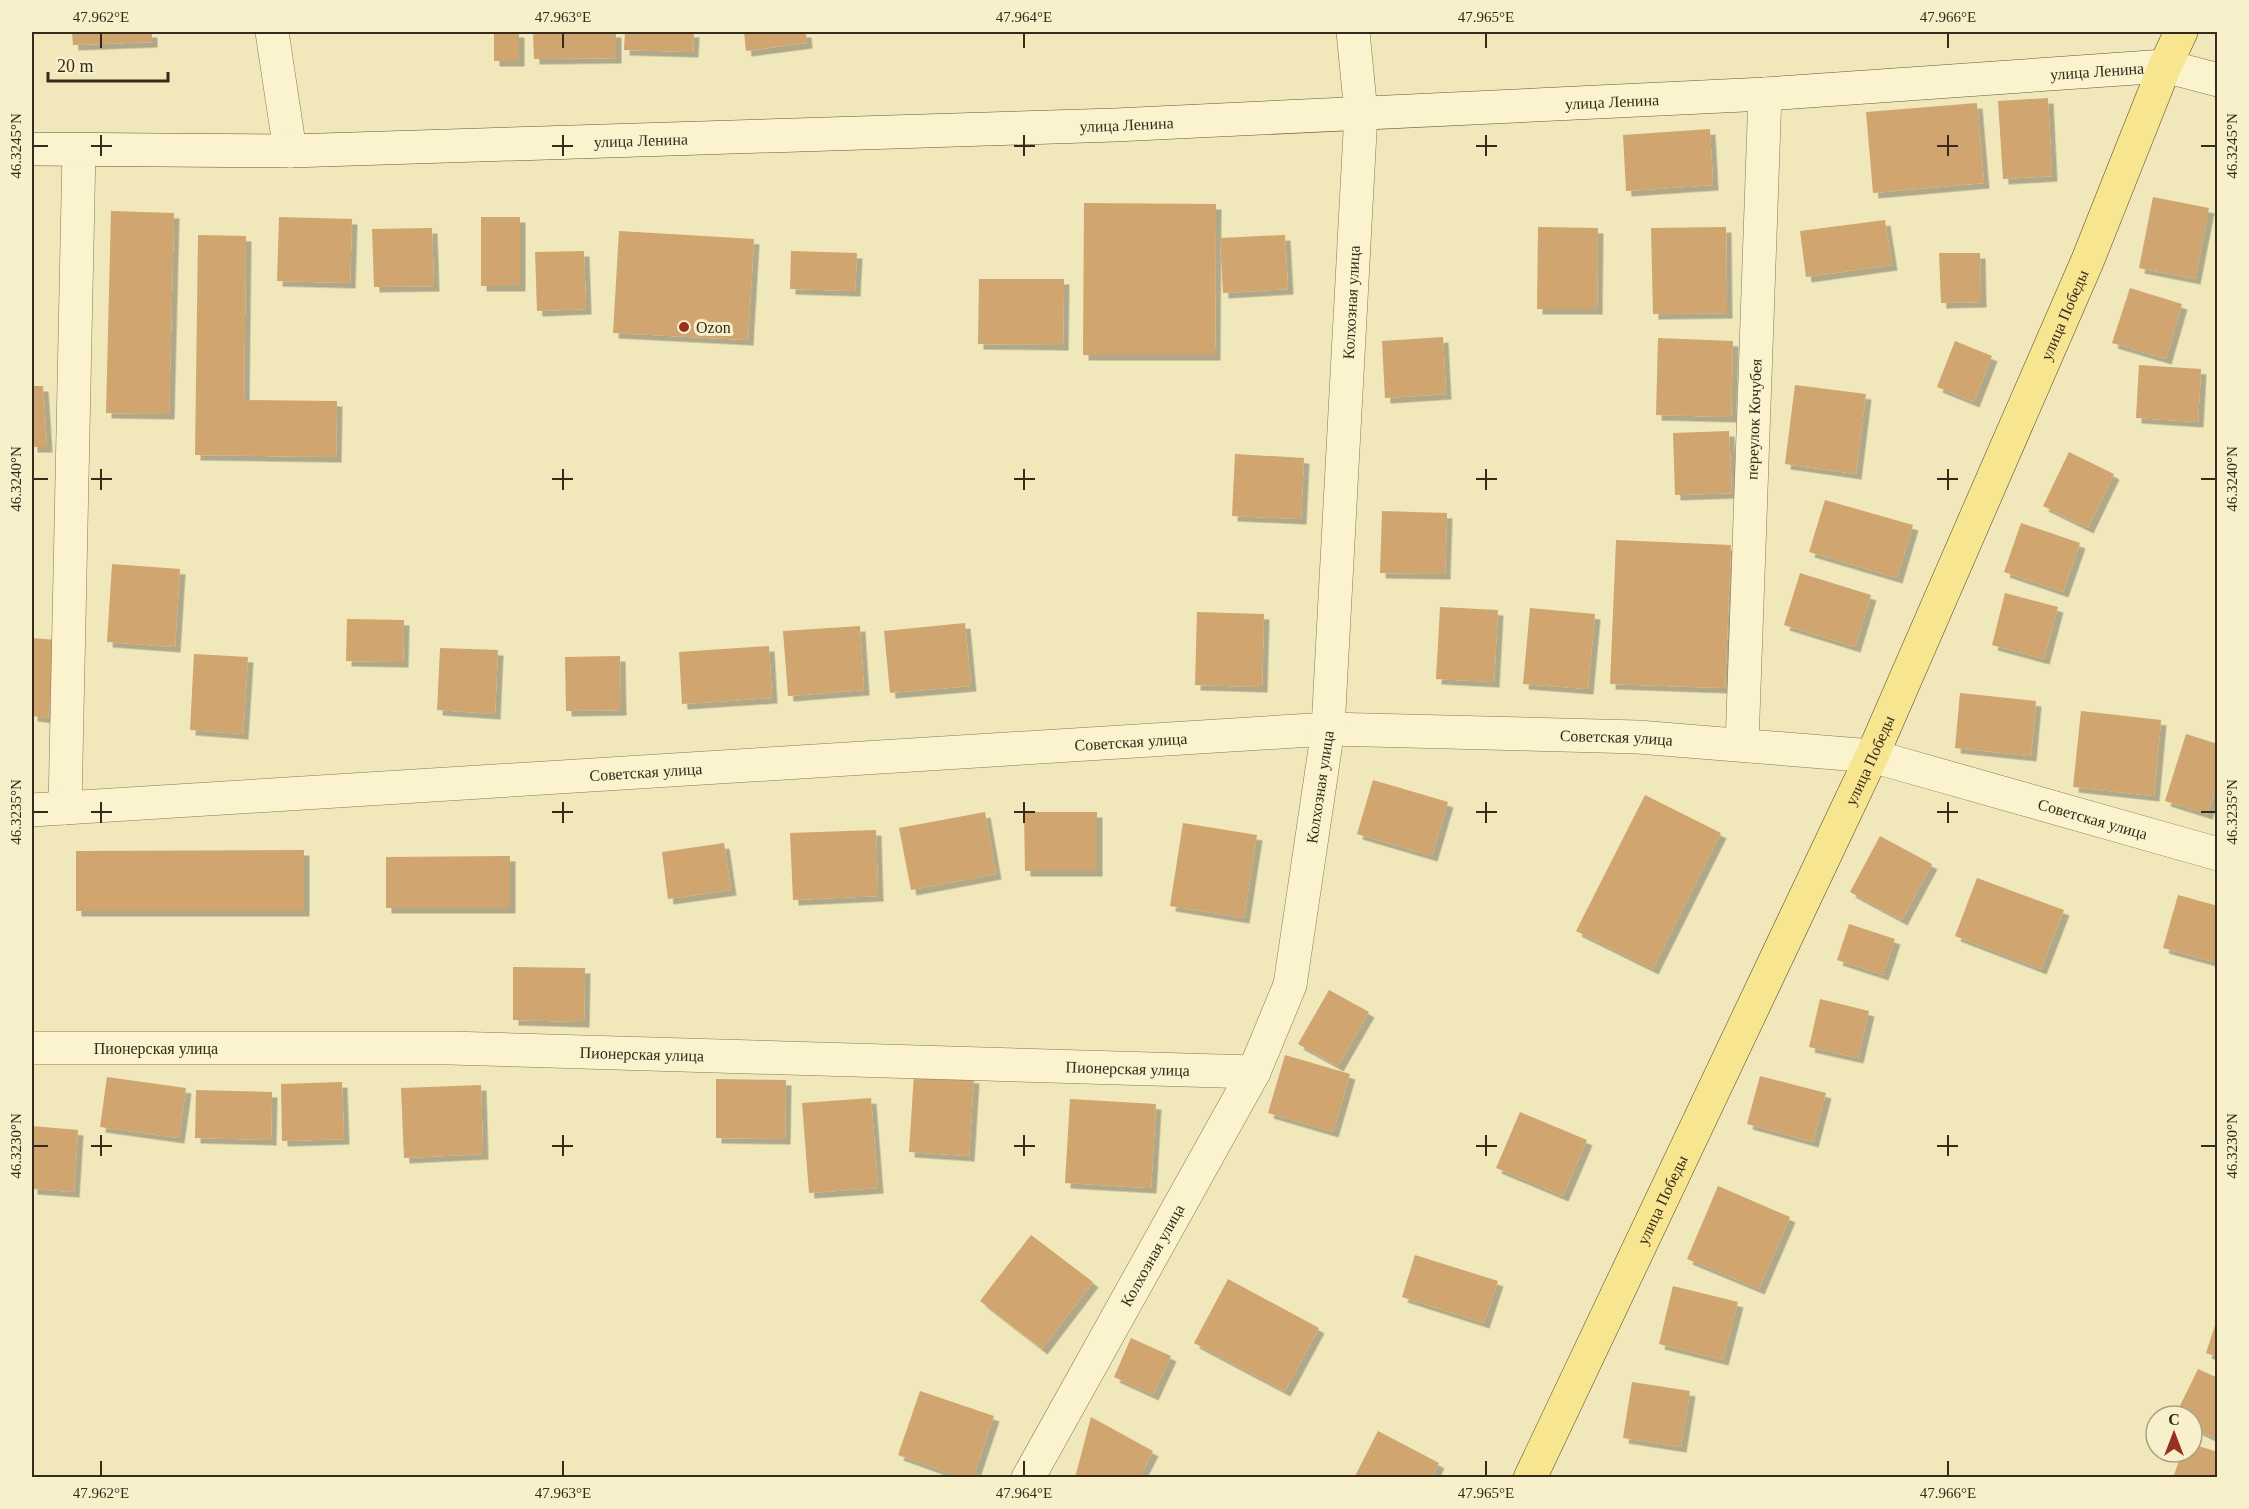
<svg xmlns="http://www.w3.org/2000/svg" width="2249" height="1509" font-family="'Times New Roman',serif">
  <style>
    .building { fill: #d0a56f; filter: url(#shadow) }
    .lines { fill: none; stroke-linecap: round; stroke-linejoin: round }
    .street-casing { stroke: #887754; stroke-width: 34 }
    .secondary-casing { stroke: #695738; stroke-width: 34 }
    .primary-casing { stroke: #554429; stroke-width: 34 }
    .street { stroke: #faf3ce; stroke-width: 33 }
    .secondary { stroke: #faf3ce; stroke-width: 33 }
    .primary { stroke: #f7e58f; stroke-width: 33 }
    .ticks { fill: none; stroke: #362b1a; stroke-width: 2 }
    .poi-dot { fill: #993121; stroke: #f7f0cb; stroke-width: 2 }
    .labels { text-anchor: middle; dominant-baseline: central; stroke-width: 6; stroke-linejoin: round; paint-order: stroke }
    .street-label { font-size: 16px; fill: #362b1a; stroke: #f7f0cb }
    .poi-label { font-size: 16px; fill: #362b1a; stroke: #f7f0cb; text-anchor: start }
    .neatline { fill: none; stroke: #362b1a; stroke-width: 2 }
    .ticks-label { font-size: 15px; text-anchor: middle; fill: #362b1a }
  </style>
  <defs>
    <filter id="shadow"><feDropShadow dx="5.5" dy="5.5" stdDeviation="0" flood-color="#0004"/></filter>
  </defs>
  <rect width="100%" height="100%" fill="#f0e7bb"/>
  <g class="building">
    <polygon points="72,32 152,32 152,42 73,45"/>
    <rect x="494" y="32" width="25" height="29"/>
    <polygon points="533,32 616,32 616,58 534,59"/>
    <polygon points="625,32 694,32 693,52 624,50"/>
    <polygon points="744,32 806,32 807,43 746,51"/>
    <polygon points="2048,98 2052,176 2003,179 1998,101"/>
    <polygon points="1977,103 1984,183 1873,193 1866,112"/>
    <polygon points="1710,129 1713,185 1626,191 1623,135"/>
    <polygon points="2153,197 2209,208 2195,279 2139,268"/>
    <polygon points="1084,203 1216,204 1215,355 1083,355"/>
    <polygon points="111,211 174,213 169,414 106,413"/>
    <polygon points="279,217 352,219 350,283 277,281"/>
    <rect x="481" y="217" width="39" height="69"/>
    <polygon points="1885,220 1892,265 1806,277 1800,231"/>
    <polygon points="1538,227 1598,228 1597,309 1537,309"/>
    <polygon points="1726,227 1727,313 1653,314 1651,228"/>
    <polygon points="432,228 434,286 374,287 372,229"/>
    <polygon points="619,231 754,239 748,340 613,333"/>
    <polygon points="198,235 246,236 244,400 337,401 336,457 195,455"/>
    <polygon points="1285,235 1288,289 1223,293 1220,238"/>
    <polygon points="584,251 586,309 537,311 535,252"/>
    <polygon points="791,251 857,253 855,291 790,289"/>
    <polygon points="1939,253 1980,253 1981,302 1941,303"/>
    <polygon points="979,279 1064,279 1063,345 978,344"/>
    <polygon points="2130,288 2182,304 2166,359 2112,343"/>
    <polygon points="1443,337 1446,394 1385,398 1382,341"/>
    <polygon points="1658,338 1733,341 1731,417 1656,415"/>
    <polygon points="1955,341 1992,356 1974,402 1937,387"/>
    <polygon points="2139,365 2201,369 2198,422 2136,418"/>
    <polygon points="1795,385 1866,394 1856,474 1785,464"/>
    <polygon points="32,386 43,386 47,447 32,447"/>
    <polygon points="1729,431 1732,493 1675,495 1673,433"/>
    <polygon points="2069,452 2114,474 2088,528 2043,506"/>
    <polygon points="1235,454 1304,458 1301,519 1232,516"/>
    <polygon points="1825,500 1913,525 1897,578 1809,552"/>
    <polygon points="1382,511 1447,513 1445,574 1380,573"/>
    <polygon points="2021,523 2080,543 2063,592 2004,572"/>
    <polygon points="1616,540 1731,545 1725,688 1610,684"/>
    <polygon points="112,564 180,569 175,647 107,642"/>
    <polygon points="1800,573 1871,595 1855,647 1784,625"/>
    <polygon points="2005,593 2058,607 2044,659 1992,645"/>
    <polygon points="1440,607 1498,610 1494,682 1436,679"/>
    <polygon points="1530,608 1595,614 1588,689 1523,684"/>
    <polygon points="1197,612 1264,614 1262,687 1195,685"/>
    <polygon points="347,619 404,620 403,662 346,661"/>
    <polygon points="965,623 971,686 890,693 884,631"/>
    <polygon points="860,626 864,690 788,696 783,631"/>
    <polygon points="32,638 56,640 48,718 32,716"/>
    <polygon points="769,646 772,698 682,704 679,652"/>
    <polygon points="440,648 498,650 495,714 437,710"/>
    <polygon points="194,654 248,657 243,734 190,730"/>
    <polygon points="620,656 621,710 566,711 565,657"/>
    <polygon points="1960,693 2036,701 2031,756 1955,748"/>
    <polygon points="2081,711 2161,720 2154,796 2073,787"/>
    <polygon points="2186,734 2218,744 2218,780 2207,814 2165,801"/>
    <polygon points="1373,780 1448,802 1432,856 1357,834"/>
    <polygon points="1645,795 1721,833 1653,969 1576,931"/>
    <polygon points="985,812 996,874 911,890 899,828"/>
    <polygon points="1024,812 1097,812 1097,871 1025,871"/>
    <polygon points="1183,823 1257,835 1244,918 1170,906"/>
    <polygon points="876,830 878,896 793,900 790,833"/>
    <polygon points="1880,836 1932,864 1902,920 1850,892"/>
    <polygon points="724,843 731,890 668,899 662,852"/>
    <polygon points="304,850 304,911 76,911 76,851"/>
    <polygon points="510,856 510,908 386,908 386,857"/>
    <polygon points="1977,878 2064,910 2041,969 1955,936"/>
    <polygon points="2178,895 2218,906 2218,963 2163,948"/>
    <polygon points="1849,924 1895,939 1883,975 1837,960"/>
    <polygon points="513,967 585,968 584,1022 513,1020"/>
    <polygon points="1329,990 1369,1012 1338,1066 1298,1044"/>
    <polygon points="1820,999 1869,1011 1858,1058 1809,1047"/>
    <polygon points="1285,1055 1350,1074 1333,1132 1268,1113"/>
    <polygon points="914,1074 974,1078 969,1156 909,1152"/>
    <polygon points="1760,1076 1826,1093 1813,1142 1747,1124"/>
    <polygon points="107,1077 186,1088 179,1138 100,1127"/>
    <polygon points="716,1079 786,1080 785,1139 716,1138"/>
    <polygon points="342,1082 344,1139 282,1141 281,1084"/>
    <polygon points="481,1085 483,1154 404,1158 401,1088"/>
    <polygon points="196,1090 272,1092 271,1140 195,1138"/>
    <polygon points="871,1098 878,1188 809,1193 802,1103"/>
    <polygon points="1070,1099 1156,1104 1151,1188 1065,1183"/>
    <polygon points="1520,1112 1587,1140 1563,1196 1496,1168"/>
    <polygon points="32,1126 78,1130 74,1192 32,1189"/>
    <polygon points="1718,1186 1790,1217 1759,1289 1687,1259"/>
    <polygon points="1031,1235 1093,1282 1042,1349 980,1301"/>
    <polygon points="1415,1255 1498,1281 1484,1323 1402,1297"/>
    <polygon points="1228,1279 1319,1328 1285,1391 1194,1343"/>
    <polygon points="1673,1286 1738,1302 1723,1360 1659,1344"/>
    <polygon points="2218,1316 2218,1357 2206,1353"/>
    <polygon points="1131,1338 1171,1356 1153,1395 1114,1377"/>
    <polygon points="2198,1369 2218,1378 2218,1440 2192,1427 2192,1416 2175,1416"/>
    <polygon points="1632,1382 1690,1391 1681,1447 1623,1438"/>
    <polygon points="920,1391 994,1416 973,1478 962,1478 898,1455"/>
    <polygon points="1091,1417 1153,1451 1139,1478 1075,1478"/>
    <polygon points="1378,1431 1439,1463 1432,1478 1354,1478"/>
    <polygon points="2192,1444 2218,1452 2218,1478 2173,1478 2182,1452 2192,1452"/>
  </g>
  <g class="lines">
    <defs>
      <g id="street">
        <polyline points="272,32 290,151"/>
        <polyline points="2165,66 2218,80"/>
        <path id="s1" d="M1742 745 1765 94"/>
        <polyline points="65,808 79,150"/>
        <path id="s2" d="M32 810 1328 729 1638 737 1872 756 2218 854"/>
        <path id="s3" d="M32 1048H450L1254 1072"/>
        <path id="s4" d="M1028 1478 1254 1072 1290 985 1328 729 1361 113 1353 32"/>
      </g>
      <g id="secondary">
        <path id="s5" d="M32 149 290 151 1115 125 1765 94 2165 66"/>
      </g>
      <g id="primary">
        <path id="s6" d="M1530 1478 1872 756 2087 262 2165 66 2181 32"/>
      </g>
    </defs>
    <use href="#street" class="street-casing"/>
    <use href="#secondary" class="secondary-casing"/>
    <use href="#primary" class="primary-casing"/>
    <use href="#street" class="street"/>
    <use href="#secondary" class="secondary"/>
    <use href="#primary" class="primary"/>
  </g>
  <path class="ticks" d="M101 33V48M563 33V48M1024 33V48M1486 33V48M1948 33V48M101 135V156M563 135V156M1024 135V156M1486 135V156M1948 135V156M33 146H48M91 146H112M552 146H573M1014 146H1035M1476 146H1497M1937 146H1958M2201 146H2216M101 469V490M563 469V490M1024 469V490M1486 469V490M1948 469V490M33 479H48M91 479H112M552 479H573M1014 479H1035M1476 479H1497M1937 479H1958M2201 479H2216M101 802V823M563 802V823M1024 802V823M1486 802V823M1948 802V823M33 812H48M91 812H112M552 812H573M1014 812H1035M1476 812H1497M1937 812H1958M2201 812H2216M101 1135V1156M563 1135V1156M1024 1135V1156M1486 1135V1156M1948 1135V1156M33 1146H48M91 1146H112M552 1146H573M1014 1146H1035M1476 1146H1497M1937 1146H1958M2201 1146H2216M101 1461V1476M563 1461V1476M1024 1461V1476M1486 1461V1476M1948 1461V1476"/>
  <circle class="poi-dot" cx="684" cy="327" r="6"/>
  <g class="labels">
    <g class="street-label">
      <text stroke="none"><textPath href="#s5" startOffset="2067">улица Ленина</textPath></text>
      <text stroke="none"><textPath href="#s5" startOffset="1581">улица Ленина</textPath></text>
      <text stroke="none"><textPath href="#s5" startOffset="1095">улица Ленина</textPath></text>
      <text stroke="none"><textPath href="#s5" startOffset="609">улица Ленина</textPath></text>
      <text stroke="none"><textPath href="#s4" startOffset="1245">Колхозная улица</textPath></text>
      <text stroke="none"><textPath href="#s6" startOffset="1280">улица Победы</textPath></text>
      <text stroke="none"><textPath href="#s1" startOffset="326">переулок Кочубея</textPath></text>
      <text stroke="none"><textPath href="#s2" startOffset="1587">Советская улица</textPath></text>
      <text stroke="none"><textPath href="#s2" startOffset="1101">Советская улица</textPath></text>
      <text stroke="none"><textPath href="#s6" startOffset="794">улица Победы</textPath></text>
      <text stroke="none"><textPath href="#s2" startOffset="615">Советская улица</textPath></text>
      <text stroke="none"><textPath href="#s4" startOffset="759">Колхозная улица</textPath></text>
      <text stroke="none"><textPath href="#s2" startOffset="2073">Советская улица</textPath></text>
      <text stroke="none"><textPath href="#s3" startOffset="124">Пионерская улица</textPath></text>
      <text stroke="none"><textPath href="#s3" startOffset="610">Пионерская улица</textPath></text>
      <text stroke="none"><textPath href="#s3" startOffset="1096">Пионерская улица</textPath></text>
      <text stroke="none"><textPath href="#s6" startOffset="308">улица Победы</textPath></text>
      <text stroke="none"><textPath href="#s4" startOffset="255">Колхозная улица</textPath></text>
    </g>
    <g class="poi-label">
      <text x="696" y="327">Ozon</text>
    </g>
  </g>
  <rect width="2249" height="1509" fill="none" stroke="#f7f0cb" stroke-width="66"/>
  <g transform="translate(2174 1434)"><circle r="28" fill="#f7f0cb" stroke="#aaa184" stroke-width="1.5"/>
  <path d="M0-4.5L10 22L0 15L-10 22Z" fill="#993121"/>
  <text y="-9" font-size="16" font-weight="bold" text-anchor="middle" fill="#362b1a">С</text>
  </g>
  <path d="M48 72v9h120v-9" fill="none" stroke="#362b1a" stroke-width="3"/>
  <text x="57" y="72" font-size="18" fill="#362b1a" stroke="#f7f0cb" stroke-width="4.5" paint-order="stroke">20 m</text>
  <rect x="33" y="33" width="2183" height="1443" class="neatline"/>
  <g class="ticks-label">
    <text x="101" y="22">47.962°E</text>
    <text x="563" y="22">47.963°E</text>
    <text x="1024" y="22">47.964°E</text>
    <text x="1486" y="22">47.965°E</text>
    <text x="1948" y="22">47.966°E</text>
    <text transform="translate(16 146) rotate(-90)" y="5">46.3245°N</text>
    <text transform="translate(2232 146) rotate(-90)" y="5">46.3245°N</text>
    <text transform="translate(16 479) rotate(-90)" y="5">46.3240°N</text>
    <text transform="translate(2232 479) rotate(-90)" y="5">46.3240°N</text>
    <text transform="translate(16 812) rotate(-90)" y="5">46.3235°N</text>
    <text transform="translate(2232 812) rotate(-90)" y="5">46.3235°N</text>
    <text transform="translate(16 1146) rotate(-90)" y="5">46.3230°N</text>
    <text transform="translate(2232 1146) rotate(-90)" y="5">46.3230°N</text>
    <text x="101" y="1498">47.962°E</text>
    <text x="563" y="1498">47.963°E</text>
    <text x="1024" y="1498">47.964°E</text>
    <text x="1486" y="1498">47.965°E</text>
    <text x="1948" y="1498">47.966°E</text>
  </g>
</svg>
